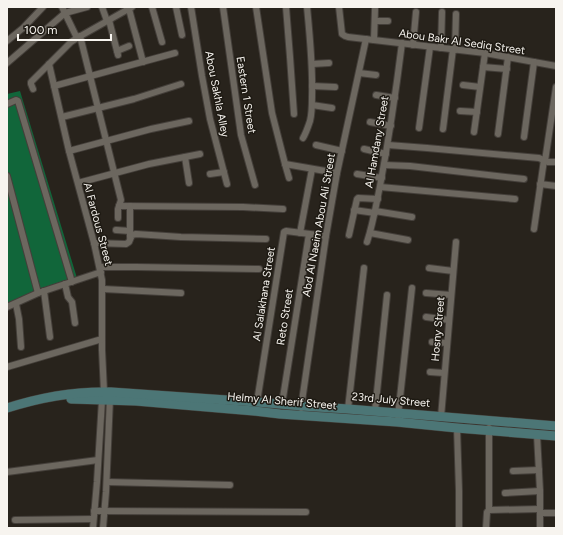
<svg xmlns="http://www.w3.org/2000/svg" width="563" height="535" font-family="Figtree,sans-serif">
  <style>
    .forest { fill: #11663a }
    .lines { fill: none; stroke-linecap: round; stroke-linejoin: round }
    .street-casing { stroke: #443f3a; stroke-width: 8 }
    .secondary-casing { stroke: #443f3a; stroke-width: 10 }
    .street { stroke: #6c675f; stroke-width: 6 }
    .secondary { stroke: #4c7676; stroke-width: 9 }
    .labels { text-anchor: middle; dominant-baseline: central; stroke-width: 3; stroke-linejoin: round; paint-order: stroke }
    .street-label { font-size: 11px; fill: #f7f4ef; stroke: #1e1a13 }
  </style>
  <rect width="100%" height="100%" fill="#28231c"/>
  <polygon class="forest" points="20,91 77,278 42,288 7,309 7,94"/>
  <g class="lines">
    <defs>
      <g id="street">
        <polyline points="62,7 77,38"/>
        <polyline points="102,7 107,21"/>
        <polyline points="152,7 162,42"/>
        <polyline points="176,7 182,35"/>
        <polyline points="191,7 202,76 210,119 227,184"/>
        <polyline points="223,7 241,135 255,185"/>
        <polyline points="256,7 272,113 285,164 289,178"/>
        <polyline points="286,7 290,57 294,114"/>
        <polyline points="339,7 342,34 345,36 348,37 485,53 556,66"/>
        <polyline points="129,9 143,62"/>
        <polyline points="109,20 118,55"/>
        <polyline points="375,21 388,21"/>
        <polyline points="80,36 121,200 118,209 118,218"/>
        <polyline points="374,40 375,9"/>
        <polyline points="7,41 23,28 43,7"/>
        <polyline points="413,45 416,12"/>
        <polyline points="441,48 442,12"/>
        <polyline points="455,50 456,14"/>
        <polyline points="117,51 129,46"/>
        <polyline points="7,63 65,13 87,7"/>
        <polyline points="49,64 69,151 94,243 102,280 102,350 104,392"/>
        <polyline points="312,64 329,63"/>
        <polyline points="483,67 507,69"/>
        <polyline points="359,73 376,75"/>
        <polyline points="463,85 480,87"/>
        <polyline points="54,86 175,53"/>
        <polyline points="312,86 335,87"/>
        <polyline points="33,89 31,84 31,82 71,42 77,38 132,7"/>
        <polyline points="376,95 395,98"/>
        <polyline points="7,104 16,100 18,101 72,282"/>
        <polyline points="312,105 332,108"/>
        <polyline points="460,111 477,112"/>
        <polyline points="62,117 134,99 181,84"/>
        <polyline points="370,122 391,126"/>
        <polyline points="419,128 430,47"/>
        <polyline points="443,129 453,49"/>
        <polyline points="474,132 485,53"/>
        <polyline points="498,134 508,57"/>
        <polyline points="524,137 534,62"/>
        <path d="M303 138C306 133 308 127 310 121 312 113 312 105 312 97 313 67 310 37 307 7"/>
        <polyline points="316,145 342,151"/>
        <polyline points="388,145 427,148 539,158 548,162 556,162"/>
        <polyline points="364,149 386,154"/>
        <polyline points="69,151 151,129 189,121"/>
        <polyline points="185,157 189,183"/>
        <polyline points="545,161 556,87"/>
        <polyline points="285,164 337,173"/>
        <polyline points="384,165 410,166 524,179"/>
        <polyline points="210,174 224,172"/>
        <polyline points="357,174 382,178"/>
        <polyline points="7,176 38,293"/>
        <polyline points="78,183 149,164 200,154"/>
        <polyline points="540,184 556,186"/>
        <polyline points="380,187 515,199"/>
        <polyline points="119,206 243,207 283,209"/>
        <polyline points="130,206 130,237"/>
        <polyline points="354,210 375,213"/>
        <polyline points="375,211 412,217"/>
        <polyline points="534,229 544,160"/>
        <polyline points="116,230 130,231"/>
        <polyline points="300,233 312,169"/>
        <polyline points="370,233 408,240"/>
        <polyline points="349,235 357,199 358,198 378,199"/>
        <path d="M367 242C373 224 376 205 380 186 389 138 396 91 402 43"/>
        <polyline points="94,243 126,244 129,242 132,235 136,234 181,237 266,239"/>
        <polyline points="100,267 136,267 259,269"/>
        <polyline points="429,268 453,271"/>
        <polyline points="65,284 68,297 72,302 75,323"/>
        <polyline points="103,289 181,293"/>
        <polyline points="44,291 50,337"/>
        <polyline points="426,293 451,295"/>
        <polyline points="16,304 19,319 21,347"/>
        <polyline points="7,307 38,293 101,272"/>
        <polyline points="426,317 449,320"/>
        <polyline points="432,342 447,343"/>
        <polyline points="7,367 102,339"/>
        <polyline points="430,372 444,373"/>
        <polyline points="257,402 284,232 286,231 326,236"/>
        <polyline points="282,404 309,234"/>
        <polyline points="301,408 326,236 337,173 366,39"/>
        <polyline points="348,409 364,268"/>
        <polyline points="375,411 387,295"/>
        <polyline points="398,416 412,288"/>
        <polyline points="441,417 456,242"/>
        <polyline points="457,428 459,491 459,528"/>
        <polyline points="537,435 540,491 540,528"/>
        <polyline points="513,471 539,470"/>
        <polyline points="7,472 98,460"/>
        <polyline points="107,482 230,485"/>
        <polyline points="505,493 540,491"/>
        <polyline points="489,510 540,509"/>
        <polyline points="94,511 306,512"/>
        <polyline points="540,513 556,513"/>
        <polyline points="15,520 93,519"/>
        <polyline points="93,528 97,482 102,400"/>
        <polyline points="103,528 106,492 110,398"/>
        <polyline points="486,528 487,512 489,510 489,428"/>
      </g>
      <g id="secondary">
        <polyline points="71,399 136,401 254,411 280,414 397,422 457,428 556,436"/>
        <path d="M7 408C41 397 74 391 111 392L257 402 302 406 348 409 556 426"/>
      </g>
    </defs>
    <use href="#street" class="street-casing"/>
    <use href="#secondary" class="secondary-casing"/>
    <use href="#street" class="street"/>
    <use href="#secondary" class="secondary"/>
  </g>
  <g class="labels">
    <g class="street-label">
      <text transform="translate(462 42) rotate(8)">Abou Bakr Al Sediq Street</text>
      <text transform="translate(217 94) rotate(79)">Abou Sakhla Alley</text>
      <text transform="translate(246 95) rotate(81)">Eastern 1 Street</text>
      <text transform="translate(377 142) rotate(-80)">Al Hamdany Street</text>
      <text transform="translate(98 224) rotate(75)">Al Fardous Street</text>
      <text transform="translate(319 225) rotate(-80)">Abd Al Naeim Abou Ali Street</text>
      <text transform="translate(264 294) rotate(-81)">Al Salakhana Street</text>
      <text transform="translate(285 317) rotate(-81)">Reto Street</text>
      <text transform="translate(438 329) rotate(-85)">Hosny Street</text>
      <text transform="translate(391 400) rotate(5)">23rd July Street</text>
      <text transform="translate(282 401) rotate(5)">Helmy Al Sherif Street</text>
    </g>
  </g>
  <rect width="563" height="535" fill="none" stroke="#f7f4ef" stroke-width="16"/>
  <path d="M18 34v6h93v-6" fill="none" stroke="#f7f4ef" stroke-width="2"/>
  <text x="24" y="34" font-size="12" fill="#f7f4ef" stroke="#1e1a13" stroke-width="3" paint-order="stroke">100 m</text>
</svg>
